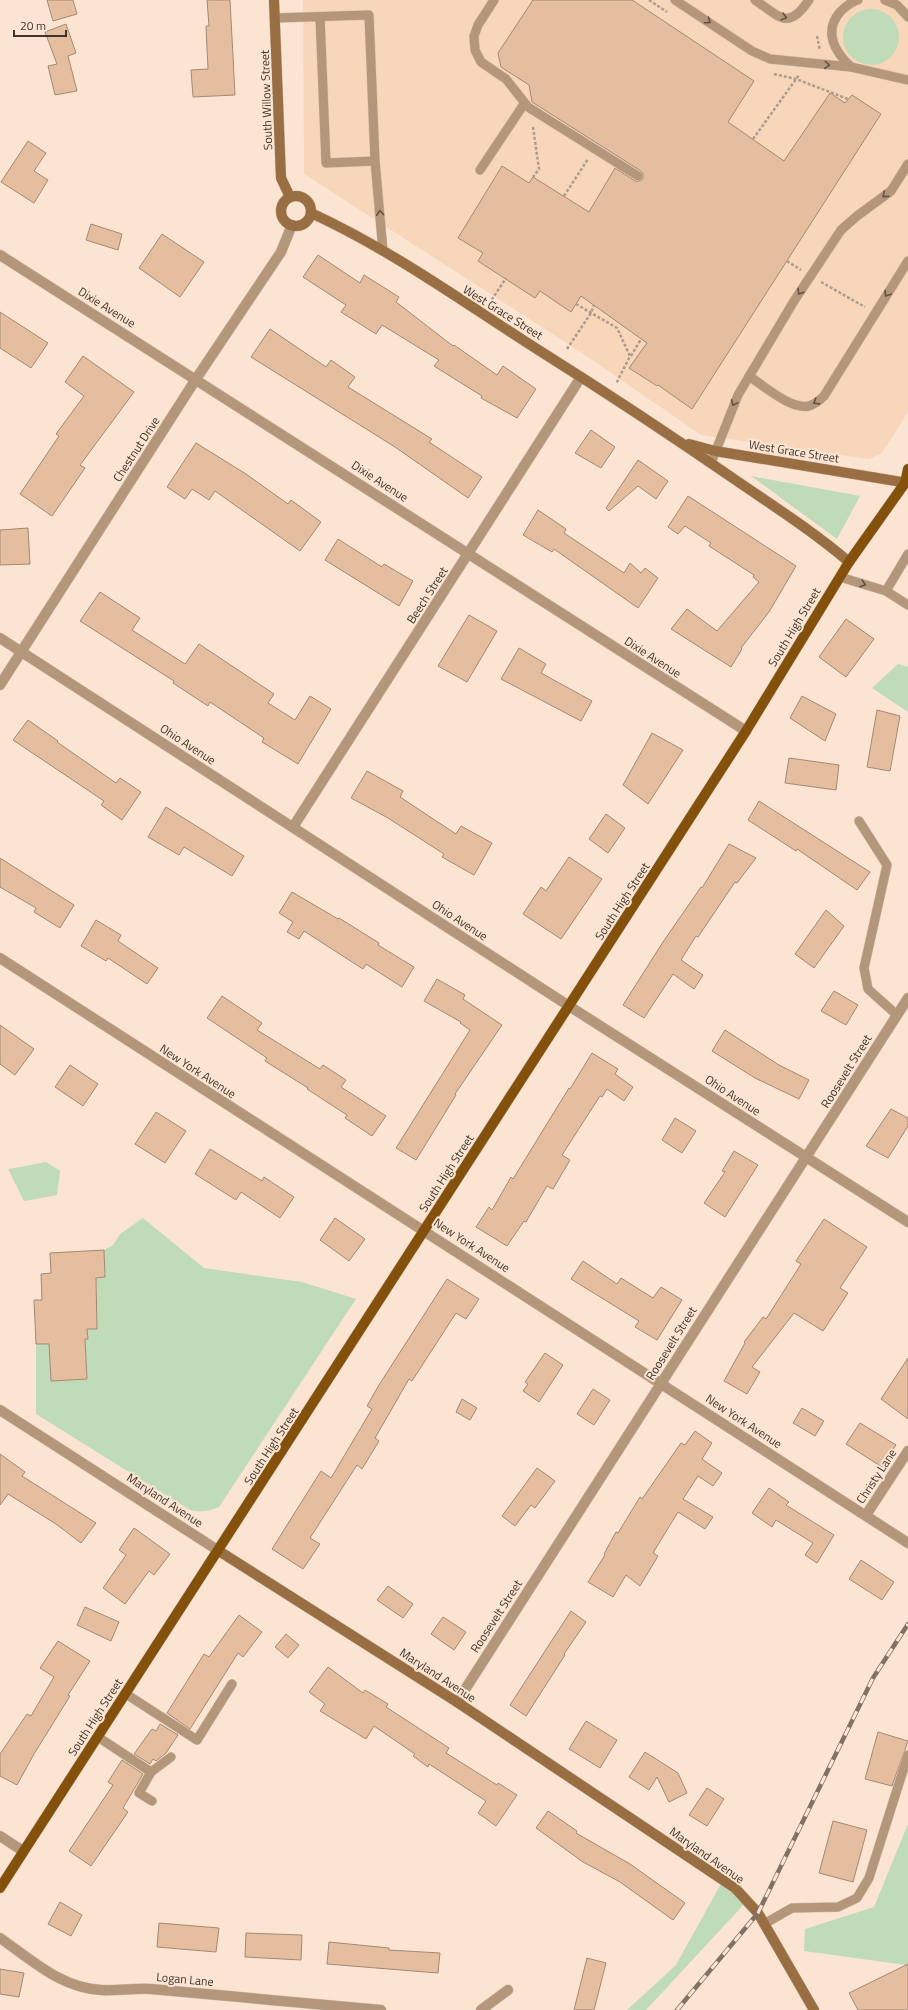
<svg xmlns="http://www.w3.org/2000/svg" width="908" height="2010" font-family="'Titillium Web',sans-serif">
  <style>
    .built { fill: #f8d6ba }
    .green { fill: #c0dbb8 }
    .building { fill: #e4be9f; stroke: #a38974 }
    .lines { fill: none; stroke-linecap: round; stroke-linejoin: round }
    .lane-casing { stroke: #d5c2b1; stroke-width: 10 }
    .street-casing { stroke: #d5c2b1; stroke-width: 11 }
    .secondary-casing { stroke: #d5c2b1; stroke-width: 11 }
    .primary-casing { stroke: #d5c2b1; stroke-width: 11 }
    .path { stroke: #ad9c8d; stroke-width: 2.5; stroke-dasharray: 3 2; stroke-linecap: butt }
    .lane { stroke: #b4977a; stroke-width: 9 }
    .street { stroke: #b4977a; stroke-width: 10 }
    .secondary { stroke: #996e42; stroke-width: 10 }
    .primary { stroke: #84510d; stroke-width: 10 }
    .rail-casing { stroke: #817265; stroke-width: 4.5 }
    .rail { stroke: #fbe5d2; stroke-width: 3; stroke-dasharray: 9; stroke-linecap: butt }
    .oneway { stroke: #625243 }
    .labels { text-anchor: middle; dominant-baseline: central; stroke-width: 4; stroke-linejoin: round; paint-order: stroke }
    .street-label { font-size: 12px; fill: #3f342b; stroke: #fbe5d2 }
  </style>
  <rect width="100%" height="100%" fill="#fbe5d2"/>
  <polygon class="built" points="303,0 908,0 908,412 882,453 869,459 701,435 579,351 304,174"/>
  <g class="green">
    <circle cx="871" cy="37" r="28"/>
    <polygon points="751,476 860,496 837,539"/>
    <polygon points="898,664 908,667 908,712 872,688"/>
    <polygon points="46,1162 60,1171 57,1195 24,1201 8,1169"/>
    <path d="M143 1218 204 1268 302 1282 356 1299 219 1507C209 1511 201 1513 190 1510L36 1414V1344H49L51 1381 87 1379 85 1339H88L87 1329H97L96 1303 84 1297H97L96 1278 105 1277 104 1250 113 1245 120 1234Z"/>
    <polygon points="908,1824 908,1969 906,1965 804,1951 805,1929 874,1907"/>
    <polygon points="723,1880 747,1901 646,2010 627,2010 676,1965"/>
  </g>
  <g class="building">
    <polygon points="47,0 73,0 77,14 53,21"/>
    <polygon points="207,0 230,0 235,95 193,97 191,70 208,69 206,26 209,26"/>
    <polygon points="533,0 632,0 754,81 728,122 784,161 830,93 845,103 852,95 881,114 692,409 658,385 657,386 629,368 647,343 581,296 571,312 540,291 535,298 478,261 483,253 458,238 502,166 529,183 533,177 589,212 615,168 635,181 640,181 643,179 643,174 641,171 532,102 529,85 501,67 498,53"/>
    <polygon points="66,24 76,53 68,56 77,91 55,95 48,66 57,64 45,32"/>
    <polygon points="28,141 46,153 34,171 48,180 34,203 1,182"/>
    <polygon points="91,224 122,234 118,250 86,240"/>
    <polygon points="162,234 204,262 180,297 139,268"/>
    <polygon points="318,255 360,283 364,275 399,297 396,302 453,346 454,345 497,375 503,366 536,389 517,418 481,398 482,396 434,366 439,360 382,325 376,334 341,312 346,305 303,277"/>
    <polygon points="0,312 48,343 31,368 0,348"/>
    <polygon points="270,329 326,367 331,360 355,377 348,387 432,439 429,442 482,477 468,498 395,447 251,357"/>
    <polygon points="83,356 134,392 80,465 85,468 52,516 20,494 59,436 56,434 84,396 65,382"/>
    <polygon points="591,430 615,447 601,468 575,453"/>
    <polygon points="196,443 246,474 288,504 291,500 321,522 300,551 215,491 209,500 192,489 185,499 167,487"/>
    <polygon points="638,460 668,481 656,499 638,486 609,511 606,508"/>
    <polygon points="688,496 796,566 769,612 741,648 742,649 731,667 671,629 687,609 717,631 759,582 753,577 754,575 709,546 711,543 685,526 678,534 668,527"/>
    <polygon points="538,510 566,529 564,533 624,573 630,563 641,573 645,568 658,578 638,608 554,549 552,552 523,535"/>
    <polygon points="28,528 30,564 0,565 0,530"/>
    <polygon points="338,539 382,567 384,564 413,581 399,606 325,560"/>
    <polygon points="100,592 140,618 132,630 185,664 199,644 274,694 268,703 295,720 310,696 331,709 298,764 262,742 264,738 210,702 208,706 173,683 174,681 80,621"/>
    <polygon points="469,615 497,631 467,682 438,666"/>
    <polygon points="846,619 874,639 846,677 819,657"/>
    <polygon points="519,648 546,664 541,673 592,701 581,721 501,679"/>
    <polygon points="802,696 836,714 825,741 790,718"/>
    <polygon points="877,710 900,716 890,771 867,767"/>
    <polygon points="28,720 58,741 57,742 116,783 120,778 141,792 122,820 101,805 104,801 13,740"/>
    <polygon points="652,733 683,750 648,804 623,785"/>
    <polygon points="789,758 839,765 836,790 785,783"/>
    <polygon points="367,771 403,791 400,797 456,834 461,826 492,843 474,875 442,857 444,854 388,818 351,798"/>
    <polygon points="759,801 870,872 857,890 797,849 796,851 748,820"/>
    <polygon points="166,807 244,856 232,876 184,847 179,855 148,837"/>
    <polygon points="606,814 625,828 608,853 589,839"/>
    <polygon points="729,844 756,858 737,883 735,882 698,937 696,936 681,960 703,975 694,989 673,974 644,1018 623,1005 663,942 701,887 702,888"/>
    <polygon points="569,857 602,879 561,939 523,914 541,887 546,891"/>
    <polygon points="0,858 74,905 60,928 34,912 36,908 0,887"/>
    <polygon points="292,892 338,919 339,918 379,943 378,945 414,967 402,987 366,964 363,969 304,931 299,939 287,932 293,922 279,913"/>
    <polygon points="826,910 844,926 814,968 795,954"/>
    <polygon points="96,920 121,935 118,941 158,968 147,984 108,958 106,961 81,946"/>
    <polygon points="437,979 465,995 463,999 502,1025 455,1094 456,1095 416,1160 396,1148 470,1030 460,1023 461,1022 424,1001"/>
    <polygon points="834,991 858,1005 846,1025 821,1011"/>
    <polygon points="222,996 262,1023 257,1030 320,1069 323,1065 346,1080 341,1087 386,1116 372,1136 345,1118 347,1115 307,1089 308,1088 265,1061 267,1058 207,1018"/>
    <polygon points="0,1025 34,1049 15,1075 0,1064"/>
    <polygon points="725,1030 779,1065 809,1080 799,1099 755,1078 712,1051"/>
    <polygon points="592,1053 618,1069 615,1074 633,1087 624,1101 607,1089 602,1097 600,1096 562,1155 570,1160 553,1189 547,1186 526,1222 524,1221 507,1246 476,1227 489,1207 492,1210 511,1177 513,1179 569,1088 570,1089"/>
    <polygon points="70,1065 98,1084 83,1106 55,1087"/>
    <polygon points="891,1109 908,1118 908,1126 888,1158 866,1146"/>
    <polygon points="156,1112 186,1131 165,1163 135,1144"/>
    <polygon points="675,1118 696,1131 682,1153 662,1140"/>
    <polygon points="210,1149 262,1181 264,1177 294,1197 280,1218 241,1192 236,1200 195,1174"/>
    <polygon points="734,1151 758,1165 725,1217 704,1203 725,1172 722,1171"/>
    <polygon points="335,1218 365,1239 349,1261 320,1240"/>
    <polygon points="824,1219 867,1247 840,1288 848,1293 823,1331 794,1313 752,1367 760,1372 747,1394 724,1381 745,1343 744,1342 763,1317 766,1319 801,1264 796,1261"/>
    <polygon points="104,1250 105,1277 96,1278 97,1329 87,1329 88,1339 85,1339 87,1379 51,1381 49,1344 36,1344 34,1300 42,1300 41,1274 51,1273 50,1253"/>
    <polygon points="583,1261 617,1284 621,1278 653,1298 661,1287 682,1300 657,1340 635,1327 639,1321 571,1279"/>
    <polygon points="447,1279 479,1299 466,1319 456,1313 412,1381 409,1379 375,1438 379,1441 362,1469 357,1465 310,1538 320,1544 303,1569 272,1549 321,1471 331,1478 372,1409 367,1406 379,1385"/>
    <polygon points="545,1353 563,1365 539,1402 523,1391 528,1384 525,1382"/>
    <polygon points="908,1358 908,1419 881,1399"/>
    <polygon points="593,1389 610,1400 594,1425 577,1414"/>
    <polygon points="462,1399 477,1408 470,1420 456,1412"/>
    <polygon points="802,1408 824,1421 815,1436 793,1423"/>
    <polygon points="860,1423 896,1445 882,1467 846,1444"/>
    <polygon points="695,1431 712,1443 702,1459 722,1473 713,1486 698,1476 683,1499 713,1517 705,1529 678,1512 653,1553 658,1556 640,1586 626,1575 613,1597 588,1582 605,1555 604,1554 616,1532 618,1533 640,1497 642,1499 681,1443 685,1445"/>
    <polygon points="0,1454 25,1472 22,1476 96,1523 81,1543 56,1524 8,1494 0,1505"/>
    <polygon points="537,1468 555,1481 535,1508 531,1505 515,1526 502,1516"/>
    <polygon points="769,1488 789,1502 786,1505 834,1535 817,1563 805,1555 813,1543 776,1520 772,1527 752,1513"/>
    <polygon points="134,1528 170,1554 154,1575 149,1571 125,1604 103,1588 126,1555 119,1550"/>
    <polygon points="861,1560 894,1582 882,1600 849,1579"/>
    <polygon points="388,1586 413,1604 403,1618 377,1600"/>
    <polygon points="85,1607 119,1622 111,1641 77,1625"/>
    <polygon points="571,1611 586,1622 564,1654 565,1655 526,1716 510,1705"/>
    <polygon points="239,1615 262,1632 243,1657 238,1653 190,1729 167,1713 204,1654 209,1657"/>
    <polygon points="443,1617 466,1632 454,1650 431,1634"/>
    <polygon points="286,1634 299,1645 288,1658 275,1647"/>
    <polygon points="58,1641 90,1661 68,1695 70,1696 34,1754 17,1785 0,1776 0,1754 27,1714 31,1716 54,1677 40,1668"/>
    <polygon points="328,1667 363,1693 365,1690 388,1704 386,1707 449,1748 446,1753 497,1785 498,1783 517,1795 496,1826 478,1813 486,1801 429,1764 428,1767 413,1756 415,1754 374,1726 366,1739 320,1711 325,1704 309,1692"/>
    <polygon points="586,1721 617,1740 600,1768 569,1749"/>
    <polygon points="160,1724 178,1735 166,1753 156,1761 153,1759 150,1764 134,1754 152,1729 156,1731"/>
    <polygon points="878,1732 908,1741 892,1786 865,1779"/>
    <polygon points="645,1752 678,1773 687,1793 669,1802 657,1777 649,1790 629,1777"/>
    <polygon points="122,1760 143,1774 123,1808 128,1812 91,1866 69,1851 113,1785 108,1782"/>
    <polygon points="707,1788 724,1799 707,1826 689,1815"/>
    <polygon points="548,1811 577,1831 576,1833 630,1864 685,1903 673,1920 620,1882 583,1862 536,1828"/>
    <polygon points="833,1821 867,1830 853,1882 819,1873"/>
    <polygon points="60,1902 82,1915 71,1936 48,1924"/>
    <polygon points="159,1923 219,1928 216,1952 157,1947"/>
    <polygon points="246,1933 302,1935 301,1960 245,1957"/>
    <polygon points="329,1942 389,1948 389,1950 440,1953 438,1973 327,1964"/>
    <polygon points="587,1958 606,1963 594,2010 574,2010"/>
    <polygon points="908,1964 908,2010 858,2010 849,1993"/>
    <polygon points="0,1969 24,1973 19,1997 0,1994"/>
  </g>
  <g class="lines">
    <defs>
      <g id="lane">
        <polyline points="494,0 478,25 474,36 475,50 481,62 506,79 528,107 638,176"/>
        <polyline points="675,0 752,51 770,59 851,67 908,80"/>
        <path d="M755 0C780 17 788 31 809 0"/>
        <polyline points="885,0 897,5 908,17"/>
        <polyline points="320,17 326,163 375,161"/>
        <polyline points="275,18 369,15 375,161 383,251"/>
        <path d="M851 67C835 52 823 32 840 12 845 7 851 2 858 0"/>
        <polyline points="480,170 524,104"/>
        <path d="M749 376C764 386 791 410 809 406 815 404 820 400 824 396L908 261"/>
        <polyline points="711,463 738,395 794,301 841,230 857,216 891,191 908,164"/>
        <polyline points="840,577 886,591 908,605"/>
        <polyline points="886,591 908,554"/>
        <polyline points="859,821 887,865 864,968 868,989 897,1015"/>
        <polyline points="126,1694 197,1740 232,1684"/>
        <polyline points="98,1737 151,1772 171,1757"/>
        <polyline points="151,1772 139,1793 152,1801"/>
        <polyline points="764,1924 792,1908 838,1907 857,1898 869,1878 908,1755"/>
      </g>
      <g id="street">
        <polyline points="0,255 746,731"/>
        <polyline points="0,638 569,1006 908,1222"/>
        <polyline points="0,685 196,379 281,252 292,225"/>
        <polyline points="293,827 581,377"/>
        <polyline points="0,958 908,1543"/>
        <polyline points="0,1410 219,1551"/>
        <polyline points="866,1515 908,1451"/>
        <polyline points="457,1702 908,998"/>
        <polyline points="0,1836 23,1851"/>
        <path d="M0 1938C32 1960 61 1988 101 1990 117 1991 134 1988 151 1989L381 2010"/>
        <polyline points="481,2010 508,1990"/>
      </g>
      <g id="secondary">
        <polyline points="274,0 281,178 290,197"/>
        <circle cx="296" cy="211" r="15"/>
        <path d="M311 213C392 250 466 304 540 351 607 393 672 436 737 481 775 507 814 532 849 562"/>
        <polyline points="689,444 715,451 908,483"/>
        <polyline points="219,1551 457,1702 735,1888 758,1913 814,2010"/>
      </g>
      <polyline id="primary" points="0,1888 746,731 849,562 905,483 908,469"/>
    </defs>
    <use href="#lane" class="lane-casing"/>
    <use href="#street" class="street-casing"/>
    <use href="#secondary" class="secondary-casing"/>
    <use href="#primary" class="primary-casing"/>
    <g class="path">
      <polyline points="649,0 667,12"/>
      <polyline points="817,36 820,51"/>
      <polyline points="774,74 796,79 848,99"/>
      <polyline points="533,127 539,169 533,177"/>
      <polyline points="753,139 799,75"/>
      <polyline points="564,196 588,159"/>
      <polyline points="787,261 801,270"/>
      <polyline points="821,282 865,307"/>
      <polyline points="489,304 506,278"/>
      <polyline points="576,304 617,328 630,356 616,384"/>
      <polyline points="567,349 591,313 594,305"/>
      <polyline points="631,356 641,339"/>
    </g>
    <use href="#lane" class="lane"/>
    <use href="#street" class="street"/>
    <use href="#secondary" class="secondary"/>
    <use href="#primary" class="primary"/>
    <defs>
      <polyline id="rail" points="677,2010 758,1913 873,1678 908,1624"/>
    </defs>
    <use href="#rail" class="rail-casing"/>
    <use href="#rail" class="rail"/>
  </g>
  <defs><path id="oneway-chevron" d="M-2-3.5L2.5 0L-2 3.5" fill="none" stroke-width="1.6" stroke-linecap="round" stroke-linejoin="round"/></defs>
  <g class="oneway">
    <use href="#oneway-chevron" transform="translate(784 17) rotate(15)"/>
    <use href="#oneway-chevron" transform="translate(708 21) rotate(34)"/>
    <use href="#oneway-chevron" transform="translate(827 65) rotate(4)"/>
    <use href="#oneway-chevron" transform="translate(885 195) rotate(139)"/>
    <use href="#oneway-chevron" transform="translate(380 213) rotate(-95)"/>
    <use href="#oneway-chevron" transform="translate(800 292) rotate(124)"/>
    <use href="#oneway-chevron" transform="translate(887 294) rotate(122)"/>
    <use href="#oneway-chevron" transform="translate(816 402) rotate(148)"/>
    <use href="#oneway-chevron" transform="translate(734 403) rotate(114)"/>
    <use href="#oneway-chevron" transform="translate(863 584) rotate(17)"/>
  </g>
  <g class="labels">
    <g class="street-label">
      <text transform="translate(266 100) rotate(-92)">South Willow Street</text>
      <text transform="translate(107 307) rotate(32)">Dixie Avenue</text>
      <text transform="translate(503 312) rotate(32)">West Grace Street</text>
      <text transform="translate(136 449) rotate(-57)">Chestnut Drive</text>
      <text transform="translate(794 451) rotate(9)">West Grace Street</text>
      <text transform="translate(380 481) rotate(33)">Dixie Avenue</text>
      <text transform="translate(427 595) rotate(-57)">Beech Street</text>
      <text transform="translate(794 627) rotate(-59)">South High Street</text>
      <text transform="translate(653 657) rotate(33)">Dixie Avenue</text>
      <text transform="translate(188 744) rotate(33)">Ohio Avenue</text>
      <text transform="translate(622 901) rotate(-57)">South High Street</text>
      <text transform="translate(460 920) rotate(33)">Ohio Avenue</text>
      <text transform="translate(198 1071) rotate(33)">New York Avenue</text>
      <text transform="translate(846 1071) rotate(-58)">Roosevelt Street</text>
      <text transform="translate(733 1095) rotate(33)">Ohio Avenue</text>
      <text transform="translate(446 1173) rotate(-57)">South High Street</text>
      <text transform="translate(472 1245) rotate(33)">New York Avenue</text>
      <text transform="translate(671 1343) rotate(-58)">Roosevelt Street</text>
      <text transform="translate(744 1421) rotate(33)">New York Avenue</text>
      <text transform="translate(271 1446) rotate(-57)">South High Street</text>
      <text transform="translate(876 1476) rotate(-57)">Christy Lane</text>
      <text transform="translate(165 1500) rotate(33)">Maryland Avenue</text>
      <text transform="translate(496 1616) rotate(-57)">Roosevelt Street</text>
      <text transform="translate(438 1675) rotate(33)">Maryland Avenue</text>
      <text transform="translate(95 1717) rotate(-57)">South High Street</text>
      <text transform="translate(707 1855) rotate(35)">Maryland Avenue</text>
      <text transform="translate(185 1979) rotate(5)">Logan Lane</text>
    </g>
  </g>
  <path d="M14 30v6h52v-6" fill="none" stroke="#3f342b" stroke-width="2"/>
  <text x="20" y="30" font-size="12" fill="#3f342b" stroke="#fbe5d2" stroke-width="3" paint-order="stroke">20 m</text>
</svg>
